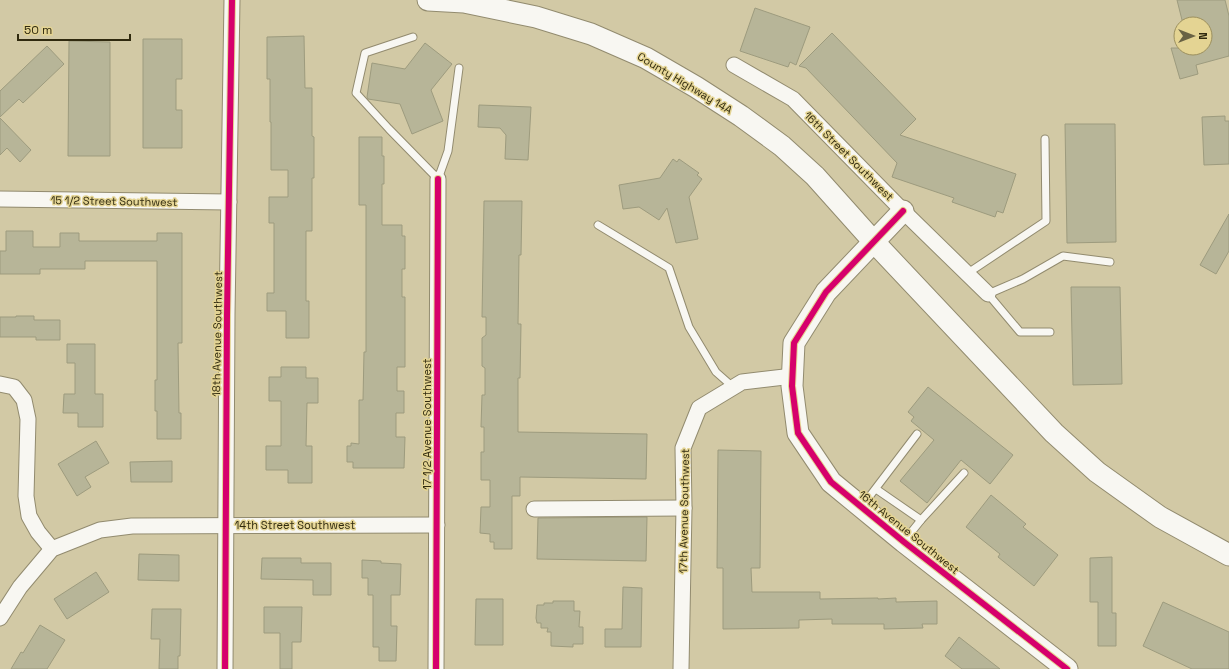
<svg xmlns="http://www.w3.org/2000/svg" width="1229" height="669" font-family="'Space Grotesk',sans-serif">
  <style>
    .building { fill: #b7b598; stroke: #9d9b7e }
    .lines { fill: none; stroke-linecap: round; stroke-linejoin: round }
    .lane-casing { stroke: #928b6f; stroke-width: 9 }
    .street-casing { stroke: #928b6f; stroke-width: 17 }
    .secondary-casing { stroke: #928b6f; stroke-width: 23 }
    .lane { stroke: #f8f7f2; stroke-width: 7 }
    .street { stroke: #f8f7f2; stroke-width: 15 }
    .secondary { stroke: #f8f7f2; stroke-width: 21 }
    .cycleway-casing { stroke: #e4d493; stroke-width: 8 }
    .cycleway { stroke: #d6006c; stroke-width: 6 }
    .labels { text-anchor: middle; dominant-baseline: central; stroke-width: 3; stroke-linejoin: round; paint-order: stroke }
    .street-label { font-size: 11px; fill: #302a0f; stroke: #e4d493 }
  </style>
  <rect width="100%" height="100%" fill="#d2c9a5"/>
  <g class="building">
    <polygon points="1177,0 1225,0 1229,16 1229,56 1196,65 1198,74 1180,79 1171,48 1205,48 1205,24 1183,24"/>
    <polygon points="755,8 810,27 796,65 790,62 788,67 740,51"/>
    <polygon points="832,33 916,119 900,135 1016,174 1003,213 997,211 995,217 952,202 954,198 892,177 897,163 806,68 799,66"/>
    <polygon points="304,36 305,88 312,88 312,136 314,137 314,178 312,178 312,231 306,231 306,301 309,301 309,338 286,338 286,311 267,311 267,293 274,293 274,223 269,223 269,197 288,197 288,170 271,170 271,122 270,122 270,79 267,79 267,37"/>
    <polygon points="143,39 182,39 182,79 176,79 176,110 182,110 182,148 143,148"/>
    <polygon points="69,41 110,42 110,156 68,156"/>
    <polygon points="425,43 452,64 431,90 443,121 412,134 400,104 368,99 367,97 372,63 405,69"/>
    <polygon points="47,46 64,64 23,103 19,99 0,117 0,91"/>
    <polygon points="479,105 531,107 528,160 505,159 506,135 500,128 478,127"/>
    <polygon points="1225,116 1225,121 1229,121 1229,164 1204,165 1202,117"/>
    <polygon points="0,118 31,150 20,162 7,148 0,155"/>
    <polygon points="1065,124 1115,124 1116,242 1067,243"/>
    <polygon points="359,137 382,137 382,156 384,156 384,184 382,184 382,225 402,225 402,236 405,236 405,269 402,269 402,297 405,297 405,367 397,367 397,391 404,391 404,413 396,413 396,437 405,437 404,468 353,468 353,462 347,462 347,446 351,446 351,443 359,444 359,400 363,400 364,352 366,352 366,205 359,205"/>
    <polygon points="673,159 677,162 679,159 699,173 697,175 702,179 689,197 698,239 676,243 667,208 659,220 639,207 623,209 619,185 660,178"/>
    <polygon points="484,201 522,201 521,255 519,255 518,324 521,324 520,378 518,378 518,432 647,434 646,479 520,477 520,496 512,496 512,549 494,549 494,542 490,542 490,534 480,533 481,507 490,507 490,480 481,480 481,452 484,452 484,427 481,427 482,395 485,395 485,368 482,366 482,338 486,335 486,317 482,317"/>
    <polygon points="1229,214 1229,251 1216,274 1200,265"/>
    <polygon points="6,231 33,231 33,247 60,247 60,233 79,233 79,241 157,241 157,233 182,233 182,343 178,343 179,413 181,413 181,439 157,439 157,411 155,411 155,380 157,380 157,261 85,261 85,269 40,269 40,274 0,274 0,251 6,251"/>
    <polygon points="1071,287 1120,287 1122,384 1073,385"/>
    <polygon points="16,316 34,316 34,320 60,320 60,340 36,340 36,337 0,337 0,317 16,317"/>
    <polygon points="67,344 95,344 95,394 103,394 103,427 78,427 78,413 63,413 64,394 75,394 75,363 67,363"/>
    <polygon points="281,367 306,367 306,378 318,378 318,403 307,403 306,446 312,446 312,483 288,483 288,470 266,470 266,446 281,446 281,401 269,401 269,377 281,377"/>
    <polygon points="928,387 1013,455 990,484 961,460 927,503 900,481 934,440 911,421 914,417 908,412"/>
    <polygon points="96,441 109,463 85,477 91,487 77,496 58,464"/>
    <polygon points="718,450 761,451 760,568 751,568 752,592 820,592 820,599 878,598 878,599 896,598 896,602 937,601 937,624 922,624 923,628 884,629 884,624 832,624 832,619 799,620 799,628 723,629 723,568 717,568"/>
    <polygon points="172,461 172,482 131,482 130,462"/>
    <polygon points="991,495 1026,524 1023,527 1058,555 1034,586 998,557 1000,554 966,527"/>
    <polygon points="647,517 646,561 537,559 538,518"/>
    <polygon points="139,554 179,555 179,581 138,580"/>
    <polygon points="1112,557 1112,613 1116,613 1116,646 1098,646 1098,602 1090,602 1090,558"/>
    <polygon points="262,558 301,558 301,563 331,563 331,595 313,595 313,580 261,579"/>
    <polygon points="362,560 381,561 381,563 401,564 400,595 391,595 391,626 397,626 396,661 379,661 379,647 373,647 373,595 368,595 368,578 362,578"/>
    <polygon points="96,572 109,592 67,619 54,599"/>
    <polygon points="623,587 642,588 641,647 605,647 605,629 622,629"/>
    <polygon points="476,599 503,599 503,645 475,645"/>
    <polygon points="553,601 574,601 574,611 580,611 579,627 583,627 583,644 573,644 573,647 551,646 551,632 547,632 548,628 541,628 541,623 537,623 536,618 537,605 544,605 544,603 553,603"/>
    <polygon points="1163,602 1229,632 1229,669 1192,669 1143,646"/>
    <polygon points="264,607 302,607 301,642 292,642 292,669 280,669 280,633 264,633"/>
    <polygon points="152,609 181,609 180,656 178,656 178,669 159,669 160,639 151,639"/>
    <polygon points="40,625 65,640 47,669 11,669 21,652 23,653"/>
    <polygon points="959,637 1000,669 962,669 945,656"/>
  </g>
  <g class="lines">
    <defs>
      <g id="lane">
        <polyline points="413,37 365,53 356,93 389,129 438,179 448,151 459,68"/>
        <polyline points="598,225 669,268 689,327 716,372 733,387"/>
        <polyline points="968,273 1046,221 1045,139"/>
        <polyline points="1050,332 1020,332 988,294 1023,279 1063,256 1110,262"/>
        <polyline points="876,489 921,520"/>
        <polyline points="863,505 917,434"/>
        <polyline points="905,540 921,520 964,473"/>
      </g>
      <g id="street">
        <polyline points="734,65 793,99 903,211 988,294"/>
        <polyline points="0,199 229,202"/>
        <polyline points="0,384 14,387 24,400 28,419 26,496 29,516 38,532 52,549"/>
        <polyline points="534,509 684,508"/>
        <polyline points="0,618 20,587 52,549 100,530 132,526 437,525"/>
        <polyline points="225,669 227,315 232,0"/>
        <polyline points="436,669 438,179"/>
        <polyline points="681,669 684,508 683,448 699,408 742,382 793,376"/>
      </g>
      <g id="secondary">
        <polyline points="428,0 464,2 536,17 591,34 646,58 696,87 741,116 782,146 815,176 874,242 1054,433 1097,472 1160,517 1229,555"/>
        <polyline points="903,211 826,292 794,343 792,386 798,433 831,482 904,542 1067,669"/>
      </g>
    </defs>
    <use href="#lane" class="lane-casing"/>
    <use href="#street" class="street-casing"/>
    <use href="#secondary" class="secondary-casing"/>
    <use href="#lane" class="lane"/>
    <use href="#street" class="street"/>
    <use href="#secondary" class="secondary"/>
    <defs>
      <g id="cycleway">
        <polyline points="903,211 826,292 794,343 792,386 798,433 831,482 904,542 1067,669"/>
        <polyline points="225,669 227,315 232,0"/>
        <polyline points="436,669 438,179"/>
      </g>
    </defs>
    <use href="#cycleway" class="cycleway-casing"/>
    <use href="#cycleway" class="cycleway"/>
  </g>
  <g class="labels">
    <g class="street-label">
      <text transform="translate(685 83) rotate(31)">County Highway 14A</text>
      <text transform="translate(849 156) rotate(45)">16th Street Southwest</text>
      <text transform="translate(114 201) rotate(1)">15 1/2 Street Southwest</text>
      <text transform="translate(217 334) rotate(-89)">18th Avenue Southwest</text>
      <text transform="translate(427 424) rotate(-90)">17 1/2 Avenue Southwest</text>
      <text transform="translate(684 511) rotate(-89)">17th Avenue Southwest</text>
      <text x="295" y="525">14th Street Southwest</text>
      <text transform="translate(909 532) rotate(39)">16th Avenue Southwest</text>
    </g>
  </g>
  <g transform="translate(1193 36) rotate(90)"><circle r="19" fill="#e4d493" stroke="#9c905e"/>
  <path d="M0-3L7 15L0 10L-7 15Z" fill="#696244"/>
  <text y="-6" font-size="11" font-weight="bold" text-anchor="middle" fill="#302a0f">N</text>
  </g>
  <path d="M18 34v6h112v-6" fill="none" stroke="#302a0f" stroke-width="2"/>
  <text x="24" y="34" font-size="12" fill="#302a0f" stroke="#e4d493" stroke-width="3" paint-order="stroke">50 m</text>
</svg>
